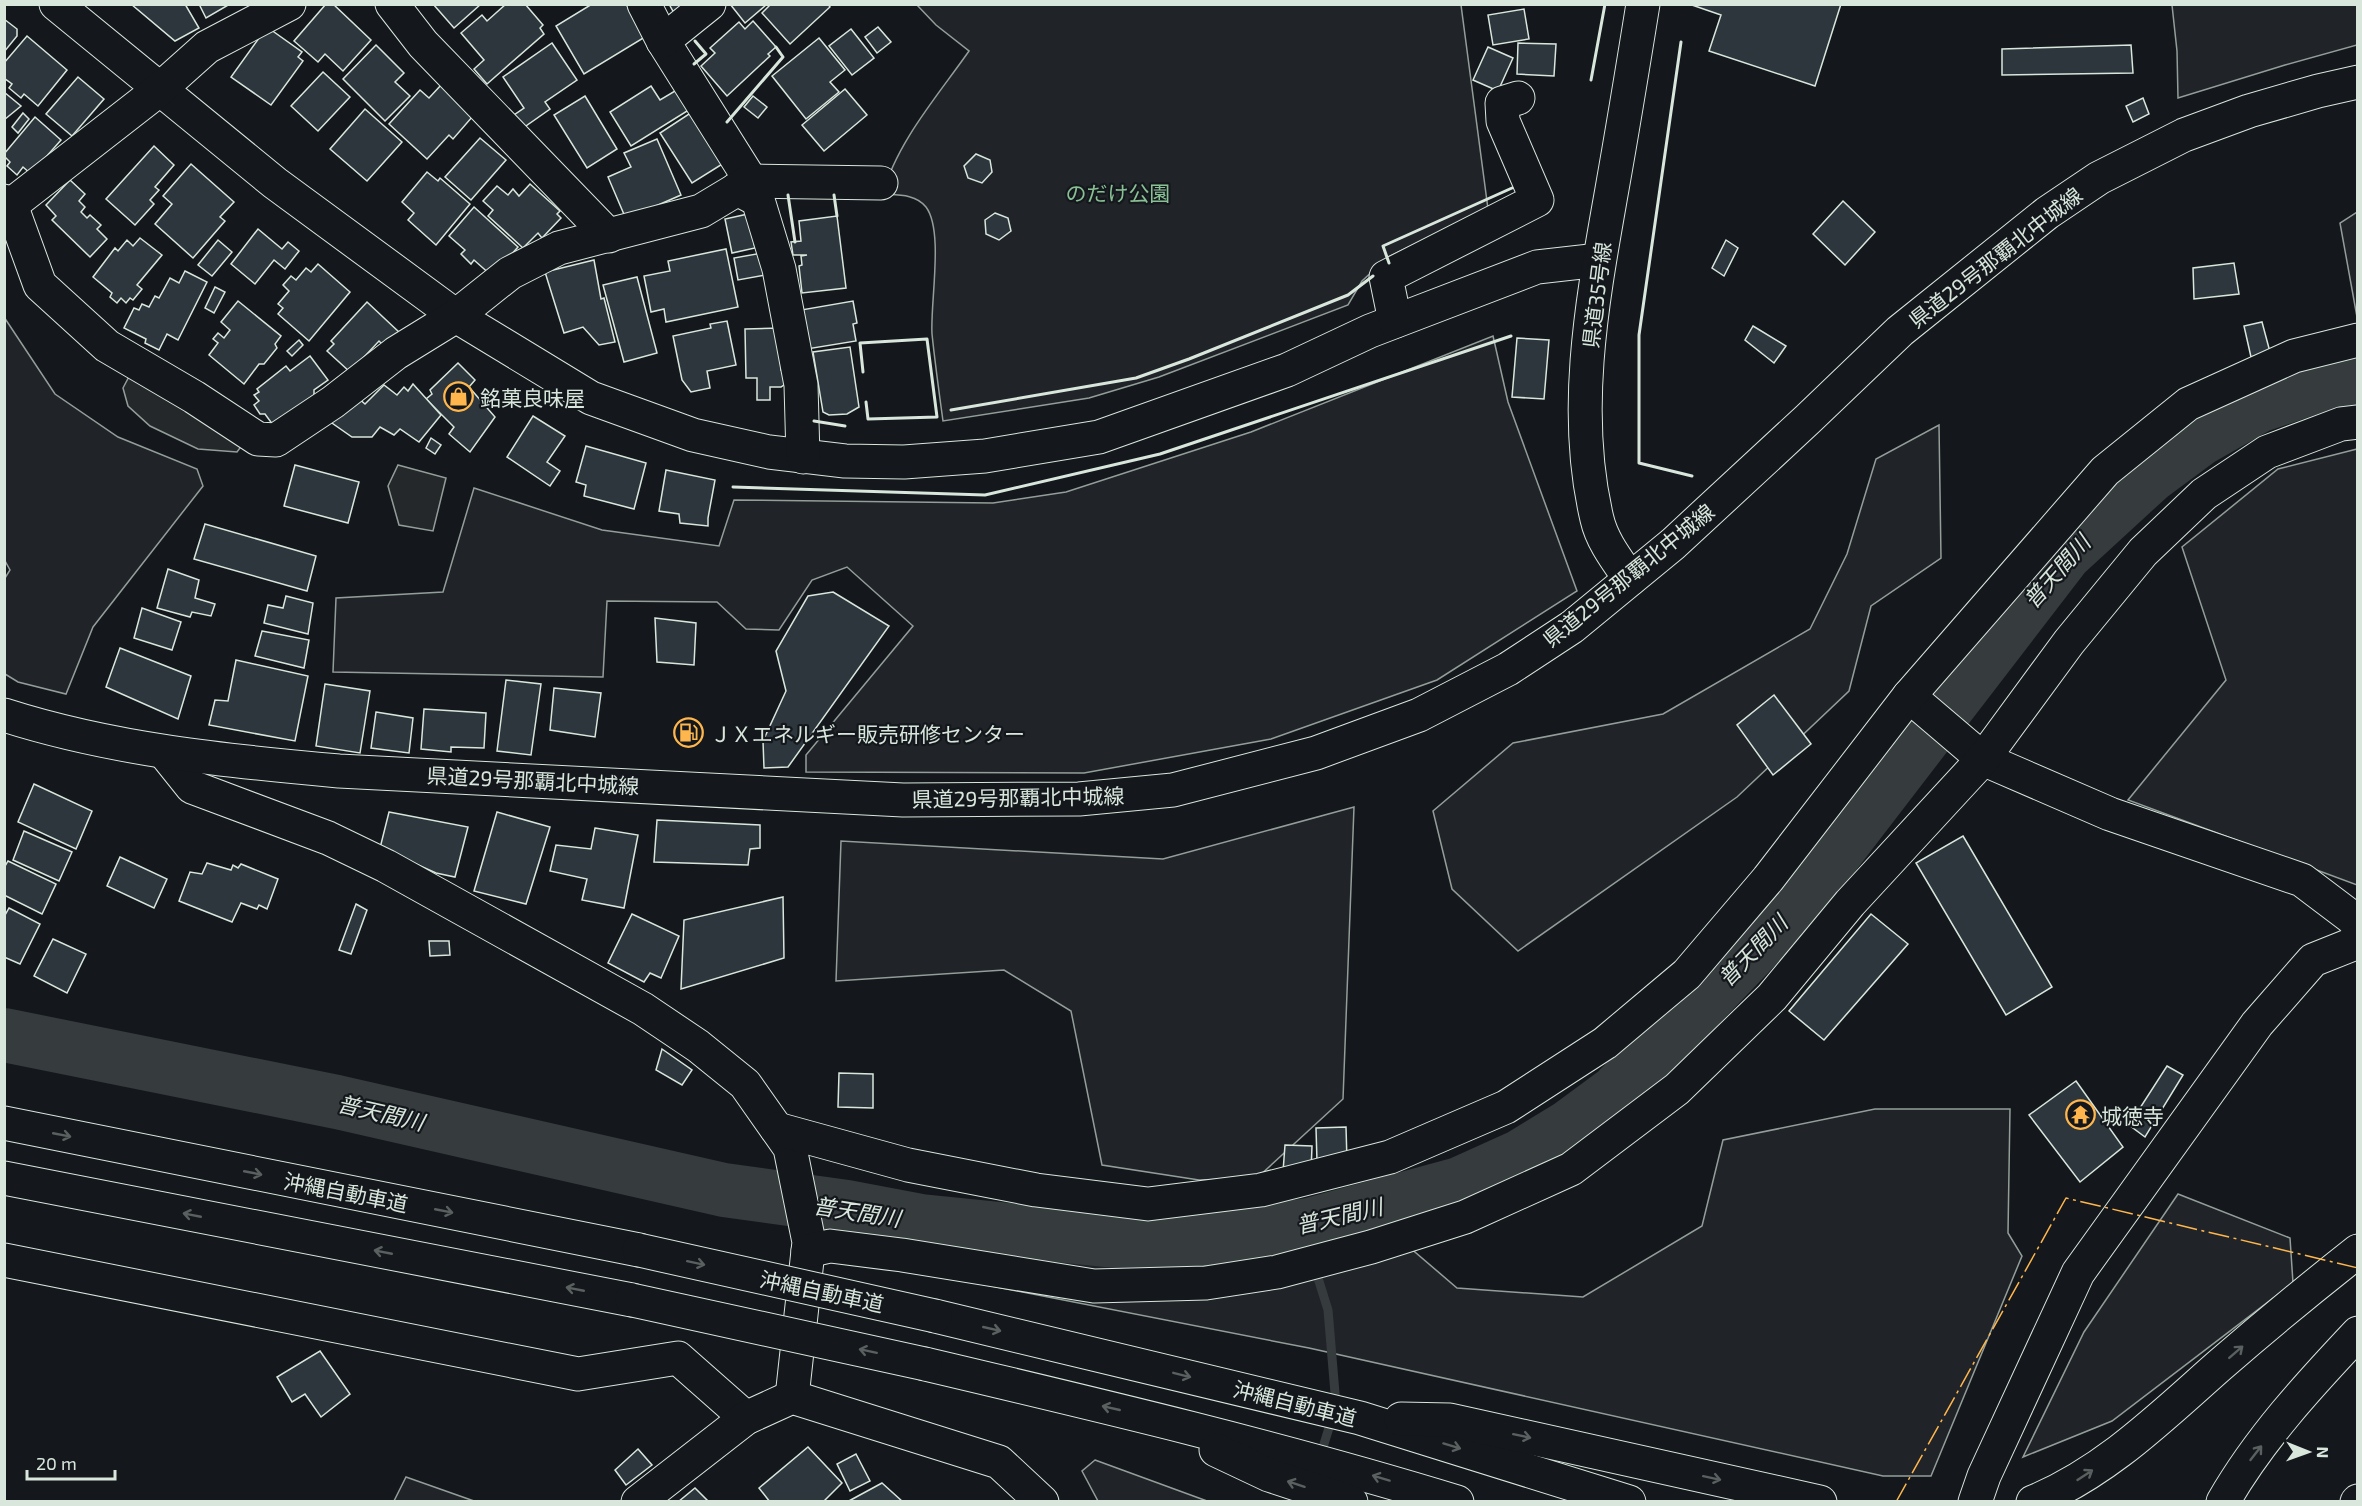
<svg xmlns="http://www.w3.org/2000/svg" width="2362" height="1506" font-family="'Exo 2','Noto Sans JP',sans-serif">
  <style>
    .green { fill: #202428; stroke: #939e99; stroke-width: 1.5 }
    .parking { fill: #24282b; stroke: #939e99; stroke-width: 1.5 }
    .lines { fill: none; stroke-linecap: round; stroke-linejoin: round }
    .stream { stroke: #363b3e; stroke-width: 9 }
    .river { stroke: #363b3e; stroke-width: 54 }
    .building { fill: #2c363c; stroke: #d8e6dc; stroke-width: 1.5 }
    .minor-casing { stroke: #d8e6dc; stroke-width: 35 }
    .major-casing { stroke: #d8e6dc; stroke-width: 35 }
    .highway-casing { stroke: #d8e6dc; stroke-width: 35 }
    .minor { stroke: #14181c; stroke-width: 33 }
    .major { stroke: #14181c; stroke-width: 33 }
    .highway { stroke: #14181c; stroke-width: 33 }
    .highway-bridge-casing { stroke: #d8e6dc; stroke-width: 35; stroke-linecap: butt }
    .highway-bridge { stroke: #14181c; stroke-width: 33 }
    .wall { stroke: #d8e6dc; stroke-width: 3 }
    .power { stroke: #ffb74d; stroke-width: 1.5; stroke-dasharray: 21 4.5 3 4.5; stroke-linecap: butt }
    .oneway { stroke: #59605f }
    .labels { text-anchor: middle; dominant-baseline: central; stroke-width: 4.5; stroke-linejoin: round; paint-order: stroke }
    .park-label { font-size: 21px; fill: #8ac095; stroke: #14181c }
    .street-label { font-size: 21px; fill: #d8e6dc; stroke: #14181c }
    .poi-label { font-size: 21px; fill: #d8e6dc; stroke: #14181c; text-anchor: start }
    .water-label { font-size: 22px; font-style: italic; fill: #d8e6dc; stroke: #14181c }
  </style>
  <rect width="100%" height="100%" fill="#14181c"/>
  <g class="green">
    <path d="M917 5H1461L1488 209 1388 257 1362 281 1348 305 1159 377 1089 398 943 421C939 392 935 363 932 334 930 303 944 231 926 207 916 194 898 195 883 194 896 143 939 94 969 51L936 25Z"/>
    <polygon points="2172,5 2357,5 2357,45 2285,65 2178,98 2177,51"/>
    <polygon points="2357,212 2358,317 2357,317 2340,223"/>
    <polygon points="4,317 55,394 118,437 197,469 203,486 93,627 66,694 18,682 5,674 5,578 10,570 4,559"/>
    <polygon points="1493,336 1508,402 1577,591 1437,680 1271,739 1084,773 806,772 806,755 913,626 847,567 812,580 779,630 746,629 717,602 607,601 603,677 333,672 336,598 443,592 474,488 602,530 719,546 734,500 993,503 1066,492 1251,432"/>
    <polygon points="1939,425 1941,558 1871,606 1849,691 1737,797 1518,951 1452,889 1433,811 1513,743 1663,714 1810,629 1847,554 1876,459"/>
    <polygon points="2357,449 2357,885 2128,800 2226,680 2182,547 2278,469"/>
    <polygon points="1354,807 1343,1099 1257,1178 1199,1180 1102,1165 1071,1011 1004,970 836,981 841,841 1163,859"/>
    <polygon points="1875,1109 2010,1109 2008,1233 2022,1256 1931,1476 1883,1476 1309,1348 986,1285 1001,1252 1195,1267 1388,1229 1457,1288 1583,1297 1702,1226 1723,1140"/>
    <polygon points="2178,1194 2290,1238 2293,1283 2112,1421 2023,1457 2084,1332"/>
    <polygon points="1095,1460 1207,1501 1098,1501 1082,1471"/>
    <polygon points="406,1477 474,1501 394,1501"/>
  </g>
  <g class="parking">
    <polygon points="133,369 249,436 237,452 198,449 150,426 128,406 123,388"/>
    <polygon points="398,465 446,478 433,531 399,525 388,486"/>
  </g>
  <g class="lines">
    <g class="stream">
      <polyline points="1309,1225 1318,1278 1328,1310 1336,1405"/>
      <polyline points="1320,1457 1332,1418"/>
    </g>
    <polyline class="river" points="4,1035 337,1102 724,1190 847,1207 921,1221 1115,1241 1193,1240 1309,1225 1459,1184 1521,1156 1570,1126 1616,1092 1793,908 2065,554 2150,476 2200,439 2258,406 2317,386 2358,378"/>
  </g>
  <g class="building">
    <polygon points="131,4 185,4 199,28 175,41"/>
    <polygon points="199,4 230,4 206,18"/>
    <polygon points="326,4 333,4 371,40 343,71 325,54 318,62 294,41"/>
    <polygon points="433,4 481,4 454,28"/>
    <polygon points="506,4 525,4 543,25 540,28 544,34 487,84 474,69 484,60 461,33 482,15 487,21"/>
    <polygon points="592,4 626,4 645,37 584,74 556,26"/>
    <polygon points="669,4 688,4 674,13"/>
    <polygon points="730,4 766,4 766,5 745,23"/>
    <polygon points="771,4 828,4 830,7 790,44 762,13"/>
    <polygon points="1689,4 1841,4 1815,86 1709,51 1721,15"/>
    <polygon points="1524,9 1529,39 1493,45 1488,15"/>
    <polygon points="4,19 17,29 17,36 4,52"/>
    <polygon points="753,21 776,47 768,54 770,56 727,96 701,66 715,53 710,48 739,22 745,29"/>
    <polygon points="267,27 302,52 298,57 303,61 271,105 231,77"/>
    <polygon points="878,27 891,42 877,53 865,37"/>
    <polygon points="851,29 874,58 852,75 829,46"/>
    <polygon points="27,36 67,70 38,106 24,94 21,98 9,88 12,84 4,78 4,63"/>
    <polygon points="819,38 845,70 830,82 839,92 806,119 772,76"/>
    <polygon points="552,43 577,80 545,102 550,109 523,128 514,115 524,108 503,77"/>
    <polygon points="1518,43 1556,44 1554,76 1517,74"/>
    <polygon points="376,45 404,73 395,82 410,96 385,121 343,79"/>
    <polygon points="2131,45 2133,73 2002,75 2002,49"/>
    <polygon points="1488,47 1513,58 1498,91 1473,80"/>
    <polygon points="323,72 350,97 318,131 291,106"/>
    <polygon points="78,77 104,99 72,136 46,114"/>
    <polygon points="442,84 480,108 453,139 449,135 427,159 389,124 420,90 429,98"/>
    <polygon points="651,86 660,100 680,88 692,108 631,146 610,112"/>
    <polygon points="845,89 867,115 824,151 802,125"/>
    <polygon points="4,92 21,106 4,120"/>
    <polygon points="585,96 617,149 587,168 554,115"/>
    <polygon points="753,96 767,107 758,118 744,107"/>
    <polygon points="2143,98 2149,114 2133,122 2126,106"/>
    <polygon points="365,109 402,142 367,181 330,149"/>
    <polygon points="692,112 724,163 692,183 660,133"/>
    <polygon points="23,113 29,119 18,133 12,127"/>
    <polygon points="35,117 61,140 31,174 23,167 17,175 7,166 10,162 4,156 4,154"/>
    <polygon points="480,138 506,160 471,200 445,177"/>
    <polygon points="657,139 681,195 626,219 608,177 631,167 624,153"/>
    <polygon points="154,146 174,165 155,187 159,190 150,200 154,204 135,225 106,199"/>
    <polygon points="976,154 990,160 992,172 982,183 968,178 964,166"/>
    <polygon points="191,164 234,202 220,217 225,221 193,258 155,224 172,204 163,196"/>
    <polygon points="427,172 438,181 440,178 470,204 436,245 408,220 414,213 402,202"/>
    <polygon points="70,180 85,194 79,201 85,207 81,212 87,218 90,215 101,225 97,229 107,239 90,257 52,220 56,216 46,205"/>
    <polygon points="530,184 560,211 557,214 561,218 542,238 538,233 523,248 488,216 493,210 483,201 497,186 508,195 513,189 519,196"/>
    <polygon points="1843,201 1875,232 1845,265 1813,234"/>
    <polygon points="474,207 518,247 492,276 474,260 471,264 461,254 465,250 449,236"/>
    <polygon points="995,213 1008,218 1011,231 999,240 986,234 985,220"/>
    <polygon points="748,214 755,248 732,253 725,219"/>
    <polygon points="837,216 846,288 802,293 799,266 802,265 801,256 807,255 793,255 791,242 801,241 799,221"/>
    <polygon points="258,229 282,249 288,242 299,251 285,269 274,260 255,284 231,264"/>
    <polygon points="140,238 162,255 137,285 142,289 133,300 130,298 126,303 121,298 117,303 110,297 112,293 93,277 115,248 118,251 127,240 133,246"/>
    <polygon points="218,240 232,252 212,276 198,265"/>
    <polygon points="1726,240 1738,248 1724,276 1712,268"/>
    <polygon points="726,249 738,307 666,322 664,309 651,312 644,276 670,271 668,261"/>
    <polygon points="762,253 766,275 738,280 734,258"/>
    <polygon points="594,260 601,299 604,298 615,342 599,345 583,327 564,333 545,272"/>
    <polygon points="2234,263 2239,294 2194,299 2193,268"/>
    <polygon points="318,264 350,292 309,341 278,314 283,308 278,304 289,291 283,285 291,276 296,280 306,268 311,272"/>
    <polygon points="185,271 207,282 178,340 167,334 159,350 145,343 146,339 124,328 134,308 139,310 142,304 149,307 155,296 159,298 170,278 179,283"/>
    <polygon points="637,277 657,353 624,362 603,285"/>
    <polygon points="215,287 225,292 214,313 205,308"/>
    <polygon points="238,301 281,336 275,344 277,348 264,364 259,364 244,384 209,355 218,343 213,339 218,333 224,338 230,330 221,322"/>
    <polygon points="853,301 857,323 853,324 856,341 807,349 801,310"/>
    <polygon points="367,302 400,333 386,348 379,341 350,372 327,351 334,344 331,341"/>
    <polygon points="727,321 736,365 707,371 710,388 691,392 682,380 673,336 711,328 710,324"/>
    <polygon points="2262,322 2270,352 2251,357 2244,326"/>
    <polygon points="1753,326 1786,346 1774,363 1745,340"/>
    <polygon points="781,328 781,370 788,370 788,382 781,387 770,387 770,400 757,400 757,378 746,378 745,329"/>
    <polygon points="1517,338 1549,340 1544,399 1512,397"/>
    <polygon points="299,340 303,345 292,356 287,351"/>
    <polygon points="850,347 859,407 847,414 829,415 823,412 813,352"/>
    <polygon points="310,356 328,380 314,390 314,395 273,425 265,414 260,414 254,405 259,401 254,395 259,392 257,389 286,366 290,371"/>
    <polygon points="458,363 475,380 469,387 495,417 470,452 449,434 454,427 426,399 432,394 430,390"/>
    <polygon points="413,384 441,415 419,442 400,429 394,435 380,427 372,437 352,437 329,421 357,397 365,404 384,385 397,395 404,387 408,391"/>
    <polygon points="533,416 565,436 547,462 560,471 550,486 507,457"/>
    <polygon points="431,438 441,445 435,454 426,448"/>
    <polygon points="586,446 646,463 634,509 584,496 586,485 576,482"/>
    <polygon points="295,465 359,482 348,523 284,506"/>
    <polygon points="666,470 715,480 708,518 708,526 680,523 679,514 659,511"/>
    <polygon points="205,524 316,556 307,591 194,559"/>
    <polygon points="168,569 199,580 195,598 215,604 211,616 192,612 190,617 157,608"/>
    <polygon points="833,592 889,626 788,767 764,768 763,741 786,691 776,651 808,596"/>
    <polygon points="286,596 313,603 308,634 264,623 268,605 283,608"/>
    <polygon points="142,608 181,622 172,650 134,638"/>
    <polygon points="655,618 696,623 694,665 657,662"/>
    <polygon points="262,631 309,640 304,668 255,656"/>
    <polygon points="120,648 191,676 178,719 106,687"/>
    <polygon points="236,660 308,676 295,741 209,725 215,700 228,701"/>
    <polygon points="506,680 541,684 531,755 497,751"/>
    <polygon points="325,684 370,691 360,753 316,746"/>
    <polygon points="554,688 601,693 595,737 550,730"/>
    <polygon points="1774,695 1811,744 1773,775 1737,725"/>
    <polygon points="424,709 486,713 484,748 451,747 451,752 421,749"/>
    <polygon points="376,712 413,718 409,753 371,748"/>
    <polygon points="34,784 92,811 76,849 18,822"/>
    <polygon points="389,812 468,827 455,877 436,873 380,848"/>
    <polygon points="497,812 550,827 526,904 474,891"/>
    <polygon points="657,820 760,825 760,848 750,849 748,865 654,862"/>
    <polygon points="595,828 638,835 624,908 582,900 587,879 550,871 556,845 591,849"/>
    <polygon points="24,831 72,852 59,881 13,860"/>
    <polygon points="1963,836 2052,987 2006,1015 1916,863"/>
    <polygon points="120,857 167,879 154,908 107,886"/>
    <polygon points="8,861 56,884 42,914 4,895 4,868"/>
    <polygon points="207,863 231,870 233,865 238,868 241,864 278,879 267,909 259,905 257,909 241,903 232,922 179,901 190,872 202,874"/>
    <polygon points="783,897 784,958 681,989 684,920"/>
    <polygon points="356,904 367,910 351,954 339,950"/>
    <polygon points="9,908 40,924 20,964 4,957 4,917"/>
    <polygon points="632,914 679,936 661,978 650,973 644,982 608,963"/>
    <polygon points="1871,914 1908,944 1824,1040 1789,1011"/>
    <polygon points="53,939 86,954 67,993 34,976"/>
    <polygon points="429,941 449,941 450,955 430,956"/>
    <polygon points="662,1049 692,1070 682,1085 656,1070"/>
    <polygon points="2167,1066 2183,1075 2145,1137 2129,1125"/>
    <polygon points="839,1073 873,1074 873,1108 838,1107"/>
    <polygon points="2076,1081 2123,1147 2080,1182 2029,1115"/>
    <polygon points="1346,1127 1347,1161 1317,1161 1316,1128"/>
    <polygon points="1285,1145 1312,1146 1311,1172 1283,1172"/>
    <polygon points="320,1351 350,1394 321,1417 305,1394 292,1402 277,1377"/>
    <polygon points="808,1447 842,1483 823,1502 770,1502 759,1488"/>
    <polygon points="638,1449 652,1465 626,1485 615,1470"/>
    <polygon points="856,1454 870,1481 850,1491 837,1464"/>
    <polygon points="882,1483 903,1502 847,1502"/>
    <polygon points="695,1488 709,1502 678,1502"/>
  </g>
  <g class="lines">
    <defs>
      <g id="minor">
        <polyline points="56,4 275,183 456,316 591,398 693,435 769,452 845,461 904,462 985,456 1099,437 1287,370 1370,331 1537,267 1599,260"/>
        <polyline points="392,4 423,44 609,236"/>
        <polyline points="644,4 663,41 751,181"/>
        <polyline points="663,41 709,4"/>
        <polyline points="737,189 758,200 779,269 801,385 803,457"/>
        <polyline points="4,201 11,205 40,285 107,346 194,397 258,439 276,440 333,402 396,353 456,316 510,273 559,248 701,211 751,181 881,183"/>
        <polyline points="11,205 160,89 207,47 289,4"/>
        <polyline points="1395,321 1386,277 1537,200 1503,121 1502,103 1518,98"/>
        <polyline points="1909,696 1983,759 2110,814 2302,880 2351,917 2358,925"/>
        <polyline points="164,752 192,787 328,838 386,866 643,1009 698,1046 745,1084 790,1148 809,1242 792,1397"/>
        <polyline points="777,1129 908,1165 1036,1190 1148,1204 1261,1190 1390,1157 1506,1107 1605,1043 1687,974 1768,879 1909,696 2105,471 2188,404 2294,356 2358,340"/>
        <polyline points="808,1251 830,1246 902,1255 1094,1286 1206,1283 1277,1272 1371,1247 1465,1217 1571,1169 1677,1089 1772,997 1850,903 1983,759 2069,642 2143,552 2204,494 2267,452 2341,424 2358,422"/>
        <polyline points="4,1260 578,1374 678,1358 746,1418"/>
        <polyline points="638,1502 746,1418 792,1397 999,1462 1042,1502"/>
        <polyline points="1975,1502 1984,1476 2078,1273 2257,1024 2313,960 2358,942"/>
      </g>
      <g id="major">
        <path d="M1630 579C1617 560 1602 541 1597 519 1571 410 1593 297 1612 189 1623 127 1633 66 1643 4"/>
        <path d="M4 715C113 750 227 761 339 771L903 800 1079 799 1173 790 1316 753 1419 715 1508 669 1572 627 1673 544 1808 419 1900 331 2047 213 2099 178 2184 135 2249 111 2318 91 2358 82"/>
      </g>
      <g id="highway">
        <polyline points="4,1123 639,1250"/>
        <polyline points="4,1178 632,1300"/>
        <polyline points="935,1316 1360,1418 1629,1502"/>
        <path d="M925 1364C1103 1406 1281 1448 1457 1502"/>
        <polyline points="1401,1419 1450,1420 1820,1502"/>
        <polyline points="1216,1450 1269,1475 1351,1502"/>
        <path d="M2033 1502C2106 1472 2162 1416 2220 1365 2265 1326 2311 1288 2358 1251"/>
        <path d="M2223 1502C2259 1439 2309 1385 2358 1333"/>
        <polyline points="2357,1502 2358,1501"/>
      </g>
    </defs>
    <use href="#minor" class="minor-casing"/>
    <use href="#major" class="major-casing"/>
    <use href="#highway" class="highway-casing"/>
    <use href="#minor" class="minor"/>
    <use href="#major" class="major"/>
    <use href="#highway" class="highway"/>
    <defs>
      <g id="highway-bridge">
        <polyline points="639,1250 935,1316"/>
        <polyline points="632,1300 925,1364"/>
      </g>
    </defs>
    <use href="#highway-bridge" class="highway-bridge-casing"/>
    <use href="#highway-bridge" class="highway-bridge"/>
    <g class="wall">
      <polyline points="1681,42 1639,335 1639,463 1692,476"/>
      <polyline points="694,64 706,54 695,41"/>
      <polyline points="1591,80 1605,4"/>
      <polyline points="727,122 783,57 776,47"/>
      <polyline points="788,195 795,242"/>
      <polyline points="834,195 837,216"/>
      <polyline points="1389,263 1383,246 1512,188"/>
      <polyline points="863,372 860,343 927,339 937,417 868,419 866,402"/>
      <polyline points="951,410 1136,378 1189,359 1348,295 1373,276"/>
      <polyline points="814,421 845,426"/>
      <polyline points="733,487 985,495 1160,454 1511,336"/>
    </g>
    <polyline class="power" points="1896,1502 2066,1198 2358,1268"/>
  </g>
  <defs><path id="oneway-shaft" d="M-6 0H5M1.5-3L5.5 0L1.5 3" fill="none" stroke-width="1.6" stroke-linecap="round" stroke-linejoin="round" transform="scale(1.5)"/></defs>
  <g class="oneway">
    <use href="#oneway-shaft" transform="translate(62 1135) rotate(11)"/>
    <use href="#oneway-shaft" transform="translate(253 1173) rotate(11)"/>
    <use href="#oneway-shaft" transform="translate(444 1211) rotate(11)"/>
    <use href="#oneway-shaft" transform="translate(192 1215) rotate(-169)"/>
    <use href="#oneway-shaft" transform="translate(383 1252) rotate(-169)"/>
    <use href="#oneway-shaft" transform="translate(696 1263) rotate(12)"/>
    <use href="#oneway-shaft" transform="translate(575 1289) rotate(-169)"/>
    <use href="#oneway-shaft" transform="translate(992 1329) rotate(13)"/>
    <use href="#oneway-shaft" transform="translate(868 1351) rotate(-168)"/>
    <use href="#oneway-shaft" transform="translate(2236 1352) rotate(-41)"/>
    <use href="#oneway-shaft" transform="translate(1182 1375) rotate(14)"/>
    <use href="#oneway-shaft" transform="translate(1111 1408) rotate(-167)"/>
    <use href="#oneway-shaft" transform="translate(1522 1436) rotate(12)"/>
    <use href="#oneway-shaft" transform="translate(1452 1446) rotate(17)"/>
    <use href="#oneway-shaft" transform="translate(2256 1453) rotate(-52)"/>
    <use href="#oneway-shaft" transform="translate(2085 1475) rotate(-33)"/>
    <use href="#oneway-shaft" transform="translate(1381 1478) rotate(-163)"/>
    <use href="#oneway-shaft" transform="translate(1712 1478) rotate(12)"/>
    <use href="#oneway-shaft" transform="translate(1296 1484) rotate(-162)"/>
  </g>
  <defs>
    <symbol id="shop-ring" viewBox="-11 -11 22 22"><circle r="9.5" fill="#14181c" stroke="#ffb74d" stroke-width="1.5"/><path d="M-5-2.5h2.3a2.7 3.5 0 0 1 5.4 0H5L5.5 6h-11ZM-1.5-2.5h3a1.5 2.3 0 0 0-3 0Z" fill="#ffb74d"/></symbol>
    <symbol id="fuel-ring" viewBox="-11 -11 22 22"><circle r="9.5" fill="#14181c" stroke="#ffb74d" stroke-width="1.5"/><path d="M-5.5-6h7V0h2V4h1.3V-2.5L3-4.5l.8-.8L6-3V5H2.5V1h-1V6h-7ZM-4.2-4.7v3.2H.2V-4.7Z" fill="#ffb74d"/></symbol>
    <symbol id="temple-ring" viewBox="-11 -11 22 22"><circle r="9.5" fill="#14181c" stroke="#ffb74d" stroke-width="1.5"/><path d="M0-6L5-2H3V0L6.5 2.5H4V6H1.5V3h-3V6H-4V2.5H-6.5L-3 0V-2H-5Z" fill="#ffb74d"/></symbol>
  </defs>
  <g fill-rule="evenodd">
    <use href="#shop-ring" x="442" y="380" width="33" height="33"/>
    <use href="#fuel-ring" x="672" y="716" width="33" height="33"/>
    <use href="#temple-ring" x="2064" y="1098" width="33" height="33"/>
  </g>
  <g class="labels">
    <g class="park-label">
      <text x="1118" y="192">のだけ公園</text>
    </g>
    <g class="street-label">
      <text transform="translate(1995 257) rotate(-38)">県道29号那覇北中城線</text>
      <text transform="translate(1596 295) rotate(-83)">県道35号線</text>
      <text transform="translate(1628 575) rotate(-39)">県道29号那覇北中城線</text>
      <text transform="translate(533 780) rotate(3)">県道29号那覇北中城線</text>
      <text transform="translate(1018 797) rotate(-1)">県道29号那覇北中城線</text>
      <text transform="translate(346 1192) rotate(11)">沖縄自動車道</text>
      <text transform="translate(822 1291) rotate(12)">沖縄自動車道</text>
      <text transform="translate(1295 1403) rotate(14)">沖縄自動車道</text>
    </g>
    <g class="poi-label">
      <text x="480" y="397">銘菓良味屋</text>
      <text x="710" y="733">ＪＸエネルギー販売研修センター</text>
      <text x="2101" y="1115">城徳寺</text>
    </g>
    <g class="water-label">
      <text transform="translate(2056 571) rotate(-49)">普天間川</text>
      <text transform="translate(1752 950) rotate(-46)">普天間川</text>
      <text transform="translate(381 1112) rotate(13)">普天間川</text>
      <text transform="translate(857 1211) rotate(9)">普天間川</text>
      <text transform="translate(1339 1215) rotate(-13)">普天間川</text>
    </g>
  </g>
  <rect width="2362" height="1506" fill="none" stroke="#d8e6dc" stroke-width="12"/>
  <g transform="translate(2308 1452) rotate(91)" stroke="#14181c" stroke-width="4.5" paint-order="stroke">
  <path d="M0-4.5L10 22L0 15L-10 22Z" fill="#d8e6dc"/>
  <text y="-9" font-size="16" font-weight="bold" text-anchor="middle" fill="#d8e6dc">N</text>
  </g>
  <path d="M27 1470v9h88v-9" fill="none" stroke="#d8e6dc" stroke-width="3"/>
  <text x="36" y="1470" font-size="18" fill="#d8e6dc" stroke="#14181c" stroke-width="4.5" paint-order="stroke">20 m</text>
</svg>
